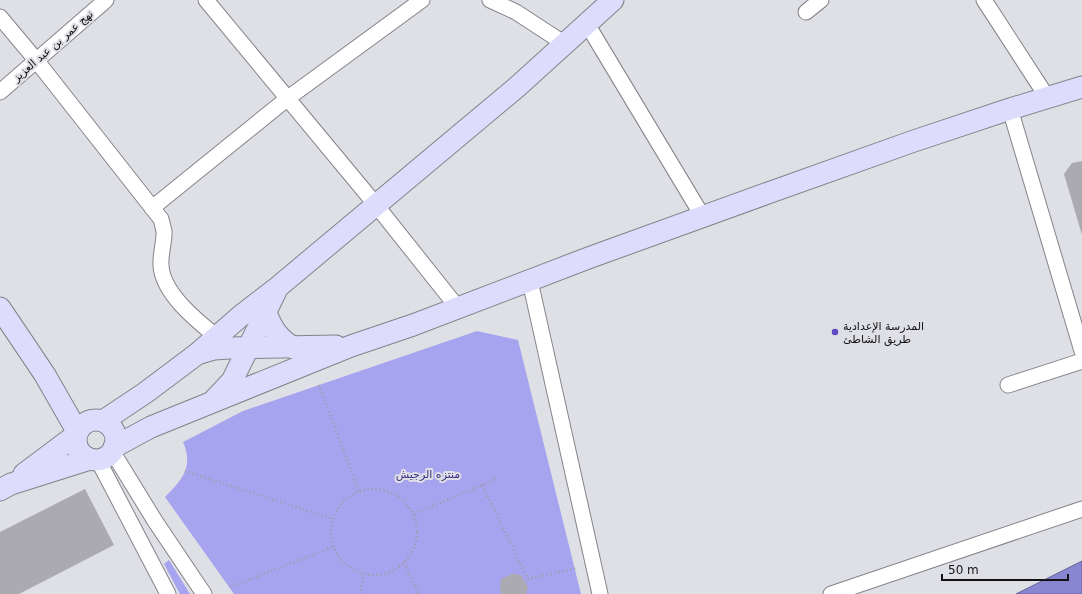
<svg xmlns="http://www.w3.org/2000/svg" width="1082" height="594" font-family="'DejaVu Sans','Noto Sans Arabic',sans-serif">
  <style>
    .green { fill: #a7a4ef }
    .water { fill: #8986d1; stroke: #656398 }
    .building { fill: #aaaab0 }
    .lines { fill: none; stroke-linecap: round; stroke-linejoin: round }
    .street-casing { stroke: #838389; stroke-width: 17 }
    .secondary-casing { stroke: #838389; stroke-width: 23 }
    .path { stroke: #9b9ca0; stroke-width: 2.5; stroke-dasharray: 1 3; stroke-linecap: butt }
    .street { stroke: #fff; stroke-width: 15 }
    .secondary { stroke: #dedcfd; stroke-width: 21 }
    .poi-dot { fill: #5d4ac3; stroke: #dfe0e6; stroke-width: 1.5 }
    .labels { text-anchor: middle; dominant-baseline: central; stroke-width: 4; stroke-linejoin: round; paint-order: stroke }
    .street-label { font-size: 11px; fill: #121214; stroke: #dfe0e6 }
    .poi-label { font-size: 11px; fill: #121214; stroke: #dfe0e6; text-anchor: start }
    .park-label { font-size: 11px; fill: #392a82; stroke: #dfe0e6 }
  </style>
  <rect width="100%" height="100%" fill="#dfe0e6"/>
  <g class="green">
    <path d="M477 331 518 340 581 594H234L165 497C182 480 194 467 183 442L243 411Z"/>
    <polygon points="169,560 190,594 180,594 164,564"/>
  </g>
  <polygon class="water" points="1082,561 1082,594 1016,594"/>
  <g class="building">
    <polygon points="1082,161 1082,235 1064,174 1072,163"/>
    <polygon points="85,489 114,545 19,594 0,594 0,532"/>
    <polygon points="512,574 521,575 528,587 526,594 501,594 500,591 501,579"/>
  </g>
  <g class="lines">
    <defs>
      <g id="street">
        <polyline points="206,0 376,205 458,308"/>
        <polyline points="490,0 516,12 565,44"/>
        <polyline points="984,0 1047,97"/>
        <polyline points="806,12 821,0"/>
        <path d="M0 17 36 60 161 219C162 223 163 227 164 231 165 239 160 255 161 265 162 293 197 321 217 337"/>
        <polyline points="587,24 703,217"/>
        <polyline points="0,92 106,0"/>
        <polyline points="1010,109 1082,351"/>
        <polyline points="152,208 288,98 422,0"/>
        <polyline points="530,281 600,594"/>
        <polyline points="1008,385 1082,361"/>
        <polyline points="112,451 155,521 204,594"/>
        <polyline points="98,460 168,594"/>
        <polyline points="831,594 1082,509"/>
      </g>
      <g id="secondary">
        <polyline points="0,308 45,375 77,431"/>
        <path d="M266 313C273 330 278 338 294 348"/>
        <polyline points="197,354 243,314 278,287 517,87 613,0"/>
        <polyline points="215,399 232,381 276,291"/>
        <circle cx="96" cy="440" r="20"/>
        <polyline points="103,421 145,393 197,354 214,349 230,348 336,346"/>
        <polyline points="114,447 151,427 351,346 413,325 591,257 768,193 911,142 1010,109 1082,87"/>
        <polyline points="24,474 76,435"/>
        <polyline points="0,490 11,484 90,459"/>
      </g>
    </defs>
    <use href="#street" class="street-casing"/>
    <use href="#secondary" class="secondary-casing"/>
    <g class="path">
      <polyline points="319,385 359,491"/>
      <polyline points="185,471 333,519"/>
      <polyline points="482,485 528,579 578,568"/>
      <circle cx="374" cy="532" r="43"/>
      <polyline points="414,514 496,479"/>
      <polyline points="404,563 419,594"/>
      <polyline points="230,587 333,547"/>
      <polyline points="360,594 364,574"/>
    </g>
    <use href="#street" class="street"/>
    <use href="#secondary" class="secondary"/>
  </g>
  <circle class="poi-dot" cx="835" cy="332" r="4"/>
  <g class="labels">
    <g class="street-label">
      <text transform="translate(53 46) rotate(-41)">نهج عمر بن عبد العزيز</text>
    </g>
    <g class="poi-label">
      <text x="843" y="326">المدرسة الإعدادية<tspan x="843" dy="13">طريق الشاطئ</tspan></text>
    </g>
    <g class="park-label">
      <text x="428" y="474">منتزه الرجيش</text>
    </g>
  </g>
  <path d="M942 574v6h126v-6" fill="none" stroke="#121214" stroke-width="2"/>
  <text x="948" y="574" font-size="12" fill="#121214" stroke="#dfe0e6" stroke-width="3" paint-order="stroke">50 m</text>
</svg>
